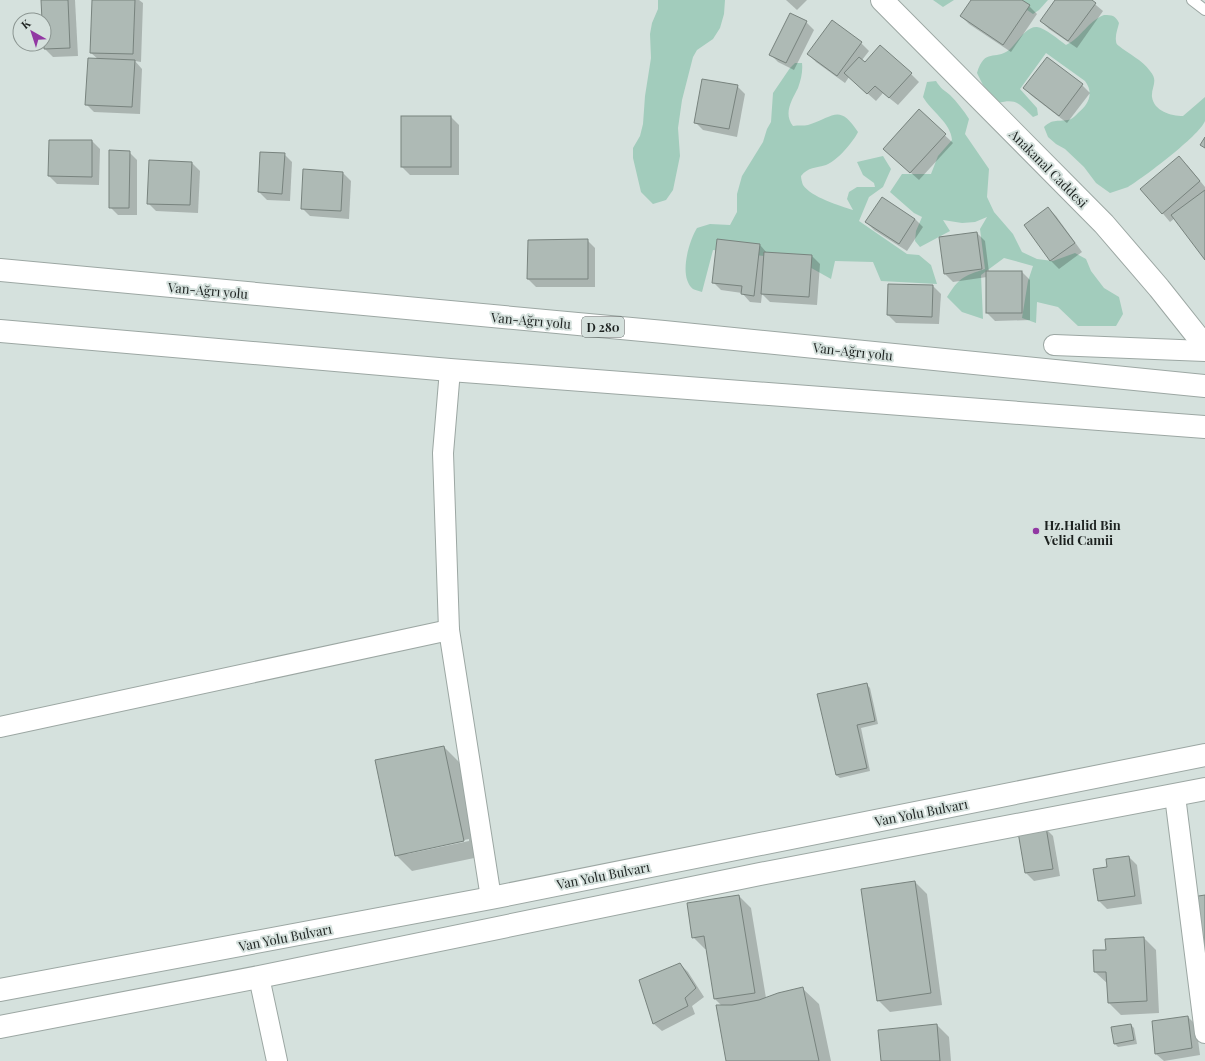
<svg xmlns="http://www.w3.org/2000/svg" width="1205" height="1061" font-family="'Playfair Display',serif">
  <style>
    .green { fill: #a2ccbc }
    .shadow { fill: #0003; fill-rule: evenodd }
    .building { fill: #aebab5; stroke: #78837e }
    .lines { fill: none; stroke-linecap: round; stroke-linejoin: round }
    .service-casing { stroke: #9ca7a3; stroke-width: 12 }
    .minor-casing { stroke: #9ca7a3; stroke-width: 22 }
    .tertiary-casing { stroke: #9ca7a3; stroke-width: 24 }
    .secondary-casing { stroke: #9ca7a3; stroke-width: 24 }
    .trunk-casing { stroke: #9ca7a3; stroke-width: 24 }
    .service { stroke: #fff; stroke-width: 10 }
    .minor { stroke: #fff; stroke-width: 20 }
    .tertiary { stroke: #fff; stroke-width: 22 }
    .secondary { stroke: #fff; stroke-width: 22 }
    .trunk { stroke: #fff; stroke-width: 22 }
    .poi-dot { fill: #9238a3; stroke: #d5e1dd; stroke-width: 1.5 }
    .labels { text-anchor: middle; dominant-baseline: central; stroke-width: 4; stroke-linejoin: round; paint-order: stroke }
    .shield { fill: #d5e1dd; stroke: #545b59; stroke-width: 1 }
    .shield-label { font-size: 12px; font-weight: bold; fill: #1d2220 }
    .street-label { font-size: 13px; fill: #1d2220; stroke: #d5e1dd }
    .poi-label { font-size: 13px; font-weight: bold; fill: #1d2220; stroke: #d5e1dd; text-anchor: start }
  </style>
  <rect width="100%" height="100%" fill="#d5e1dd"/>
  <g class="green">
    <polygon points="658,0 725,0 724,14 720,28 713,39 697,50 693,57 682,100 678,128 680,156 673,190 666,200 653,204 641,192 633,158 633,148 640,136 643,124 645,96 651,58 650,34 652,23 658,9"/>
    <polygon points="933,0 954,0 943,7"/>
    <polygon points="1012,0 1048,0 1039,10 1033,14"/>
    <path d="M1104 15C1112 15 1115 15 1119 23 1118 28 1115 35 1116 41 1116 43 1117 45 1119 46 1129 54 1142 60 1150 71 1159 81 1151 87 1152 97 1154 111 1171 116 1183 116L1205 97C1205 104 1205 115 1205 121 1199 136 1143 178 1128 187 1122 189 1116 191 1110 193L1096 183 1084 167 1065 149 1056 144 1048 137 1044 127C1054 117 1061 123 1071 119 1073 118 1076 115 1078 113 1089 104 1094 93 1085 81L1046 53 1020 89 1037 108 1038 115 1033 117C1019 104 1017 98 998 103L983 85 977 73C985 47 995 61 1009 50 1017 43 1026 26 1037 27 1045 28 1059 40 1066 45 1081 38 1088 21 1104 15Z"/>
    <path d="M795 63H802C803 71 801 80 798 88 792 100 783 113 793 126 798 125 804 126 808 125 834 117 839 103 858 132 853 142 837 161 826 165 816 168 808 167 801 176 801 178 802 183 803 185 811 197 840 206 853 210L847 199 849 192 857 187H875L874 183 863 175 857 162 883 156 891 169 883 187 869 197 859 221 907 254 919 255 931 265 937 284 881 281 873 262 835 261 831 279 797 260 713 250 702 292C699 291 695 290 693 289 678 277 689 241 697 228L710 224 730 225 737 212V194L742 176 763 142 767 129 771 122 773 93 790 68Z"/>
    <path d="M936 81C941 89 944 90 950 95 957 102 964 111 969 119L965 134 989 169 987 197 994 212 1013 234 1022 252 1037 259 1053 261 1075 253 1086 259 1091 271 1104 288 1119 297 1123 314 1116 326H1078L1058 307 1037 302 1036 323 1022 318 1028 281 1033 266 1004 258 981 275 983 319 962 312 947 297C959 278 963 276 985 269L980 229 987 217 975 222 962 223 943 220 950 231 920 247 915 241 916 231 922 217 914 213 890 192 902 174H931L938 156 952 140C951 123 931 111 923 97L927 82Z"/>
  </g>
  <g class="shadow">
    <polygon points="42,0 75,0 78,56 53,57 45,49"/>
    <polygon points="93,0 139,0 143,3 141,62 135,61 142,69 140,114 94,112 86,104 98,59 91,53"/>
    <polygon points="786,0 807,0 797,10"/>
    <polygon points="972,0 1020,0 1029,6 1037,14 1011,52 969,24 961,16"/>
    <polygon points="1056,0 1090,0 1103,11 1077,48 1049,29 1041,21"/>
    <polygon points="806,22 814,30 794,70 778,62 770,54"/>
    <polygon points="861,43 869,51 862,60 865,63 911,74 919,82 898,105 883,93 876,101 849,77 845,83 816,62 808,54"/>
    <polygon points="1082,85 1090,93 1067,123 1032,96 1024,88"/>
    <polygon points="737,86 745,94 737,137 703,130 695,122"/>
    <polygon points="919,111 953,143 919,180 892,156"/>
    <polygon points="402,117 451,117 459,125 459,175 410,175 402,167"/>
    <polygon points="92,141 100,149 99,185 57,184 49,176"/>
    <polygon points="129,152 137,160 137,215 118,215 110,207"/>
    <polygon points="284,154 292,162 290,201 267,200 259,192"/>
    <polygon points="192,163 200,171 198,213 156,211 148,203"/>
    <polygon points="1187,165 1205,187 1205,259 1175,218 1170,222 1142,189"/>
    <polygon points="304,171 343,173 351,181 349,219 310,216 302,208"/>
    <polygon points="1048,208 1056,216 1082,252 1059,269 1051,261 1025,225"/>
    <polygon points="915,219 923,227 907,251 874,230 866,222"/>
    <polygon points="977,233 985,241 989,272 1022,272 1030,280 1030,320 995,321 987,313 987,277 953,282 945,274"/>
    <polygon points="587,240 595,248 595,287 536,287 528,279"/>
    <polygon points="760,245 767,253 812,256 820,264 817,305 770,302 762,294 761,303 750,302 742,293 721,290 713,282"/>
    <polygon points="933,286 941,294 939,324 896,323 888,315"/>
    <polygon points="866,684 870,688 878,724 861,728 870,771 840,778 836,775"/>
    <path d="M444 747 460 763 479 857 412 871 396 855ZM469 839V841L407 854V852Z"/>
    <polygon points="1045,828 1053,836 1060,876 1034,881 1026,873 1019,832"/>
    <polygon points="1129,857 1137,865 1142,904 1107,909 1099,901"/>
    <polygon points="915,882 927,894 942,1005 890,1012 878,1000"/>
    <polygon points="739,896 751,908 766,998 803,989 819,1004 831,1061 727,1061 722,1006 715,999 707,949 705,949 693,937"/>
    <polygon points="1144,938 1156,950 1159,1013 1121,1015 1109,1003 1108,984 1095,972 1107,951"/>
    <polygon points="680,964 688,972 704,997 692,1006 695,1014 662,1031 654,1024 640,981"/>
    <polygon points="1188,1017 1196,1025 1200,1055 1164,1061 1156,1054"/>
    <polygon points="937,1025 949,1037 951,1061 882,1061"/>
    <polygon points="1131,1025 1134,1028 1137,1044 1118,1047 1114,1043"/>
  </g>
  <g class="building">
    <polygon points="41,0 68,0 70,48 44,49 44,20 42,20"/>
    <polygon points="92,0 135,0 133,54 90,53"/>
    <polygon points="971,0 1022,0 1030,5 1003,45 960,16"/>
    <polygon points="1055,0 1092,0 1096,3 1068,41 1040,21"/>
    <polygon points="790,13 807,21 786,63 769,55"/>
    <polygon points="832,20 862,42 837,76 807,54"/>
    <polygon points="880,45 912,73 889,98 875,86 867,94 844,73 859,57 865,62"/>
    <polygon points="1047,57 1083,84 1059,116 1023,88"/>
    <polygon points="88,58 135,60 132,107 85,105"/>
    <polygon points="702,79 738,85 729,129 694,123"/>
    <polygon points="919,109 946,134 910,173 883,149"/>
    <rect x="401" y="116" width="50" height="51"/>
    <polygon points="1205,137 1205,148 1200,145"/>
    <polygon points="49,140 92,140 92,177 48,176"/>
    <polygon points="109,150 130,151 129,208 109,208"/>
    <polygon points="260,152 285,153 282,194 258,192"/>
    <polygon points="1179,156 1200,181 1162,214 1140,189"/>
    <polygon points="149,160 192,162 190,205 147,204"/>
    <polygon points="303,169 343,172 341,211 301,209"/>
    <polygon points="1205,190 1205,260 1171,215"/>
    <polygon points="882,197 915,219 899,244 865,222"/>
    <polygon points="1048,207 1075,243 1050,261 1024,225"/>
    <polygon points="977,232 982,269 944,274 939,237"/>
    <polygon points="588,239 588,279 527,279 528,240"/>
    <polygon points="717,239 760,244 754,296 741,294 742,286 712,283"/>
    <polygon points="764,252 812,255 809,297 761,294"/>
    <rect x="986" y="271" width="36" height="42"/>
    <polygon points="888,284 933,285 932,317 887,315"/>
    <polygon points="867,683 875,721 857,725 867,768 836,775 817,694"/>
    <polygon points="444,746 464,841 395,856 375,760"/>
    <polygon points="1046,827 1053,869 1025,873 1018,832"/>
    <polygon points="1129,856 1135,896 1098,901 1093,869 1107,867 1106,859"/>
    <polygon points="915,881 931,993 877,1001 861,889"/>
    <polygon points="739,895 755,993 714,999 704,936 692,938 687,903"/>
    <polygon points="1205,895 1205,959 1192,897"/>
    <polygon points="1144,937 1147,1001 1108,1003 1106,972 1094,972 1093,950 1106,950 1105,939"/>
    <polygon points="680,963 696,988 685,998 688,1006 653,1024 639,980"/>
    <polygon points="803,987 819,1061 726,1061 716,1005 732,1005 759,1000 778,993"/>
    <polygon points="1188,1016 1192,1048 1155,1054 1152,1021"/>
    <polygon points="937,1024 940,1061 881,1061 878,1030"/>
    <polygon points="1131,1024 1134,1040 1114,1044 1111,1027"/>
  </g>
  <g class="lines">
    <defs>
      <polyline id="service" points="1192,0 1205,10"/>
      <g id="minor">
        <polyline points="1054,345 1205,351"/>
        <polyline points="450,370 443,453 449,630 491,898"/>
        <polyline points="0,727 449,630"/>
        <polyline points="1175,796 1205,1033"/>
        <polyline points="259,977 277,1061"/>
      </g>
      <polyline id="tertiary" points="882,0 1104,224 1159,288 1205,346"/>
      <g id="secondary">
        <polyline points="0,990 491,898 1205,755"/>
        <polyline points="0,1027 259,977 760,874 1205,789"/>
      </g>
      <g id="trunk">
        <polyline points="0,270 664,332 1205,386"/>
        <polyline points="0,331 450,370 1205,427"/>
      </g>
    </defs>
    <use href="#service" class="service-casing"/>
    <use href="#minor" class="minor-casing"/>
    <use href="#tertiary" class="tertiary-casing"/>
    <use href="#secondary" class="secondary-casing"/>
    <use href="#trunk" class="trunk-casing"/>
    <use href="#service" class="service"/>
    <use href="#minor" class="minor"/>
    <use href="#tertiary" class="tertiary"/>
    <use href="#secondary" class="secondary"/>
    <use href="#trunk" class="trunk"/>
  </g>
  <circle class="poi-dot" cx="1036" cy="531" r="4"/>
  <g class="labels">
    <rect class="shield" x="582" y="317" width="42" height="20" rx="3"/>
    <g class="shield-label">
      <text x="603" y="327">D 280</text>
    </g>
    <g class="street-label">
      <text transform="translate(1049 168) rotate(45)">Anakanal Caddesi</text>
      <text transform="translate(208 290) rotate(5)">Van-Ağrı yolu</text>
      <text transform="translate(531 320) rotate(5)">Van-Ağrı yolu</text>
      <text transform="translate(853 351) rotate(6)">Van-Ağrı yolu</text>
      <text transform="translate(921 812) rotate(-11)">Van Yolu Bulvarı</text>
      <text transform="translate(603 875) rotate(-11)">Van Yolu Bulvarı</text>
      <text transform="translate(285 937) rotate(-11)">Van Yolu Bulvarı</text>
    </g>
    <g class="poi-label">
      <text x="1044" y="524">Hz.Halid Bin<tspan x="1044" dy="15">Velid Camii</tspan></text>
    </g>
  </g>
  <g transform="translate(32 32) rotate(321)"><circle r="19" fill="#d5e1dd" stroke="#8b9591"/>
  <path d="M0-3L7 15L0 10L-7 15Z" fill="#9238a3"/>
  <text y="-6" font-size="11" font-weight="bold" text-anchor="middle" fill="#1d2220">K</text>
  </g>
</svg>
